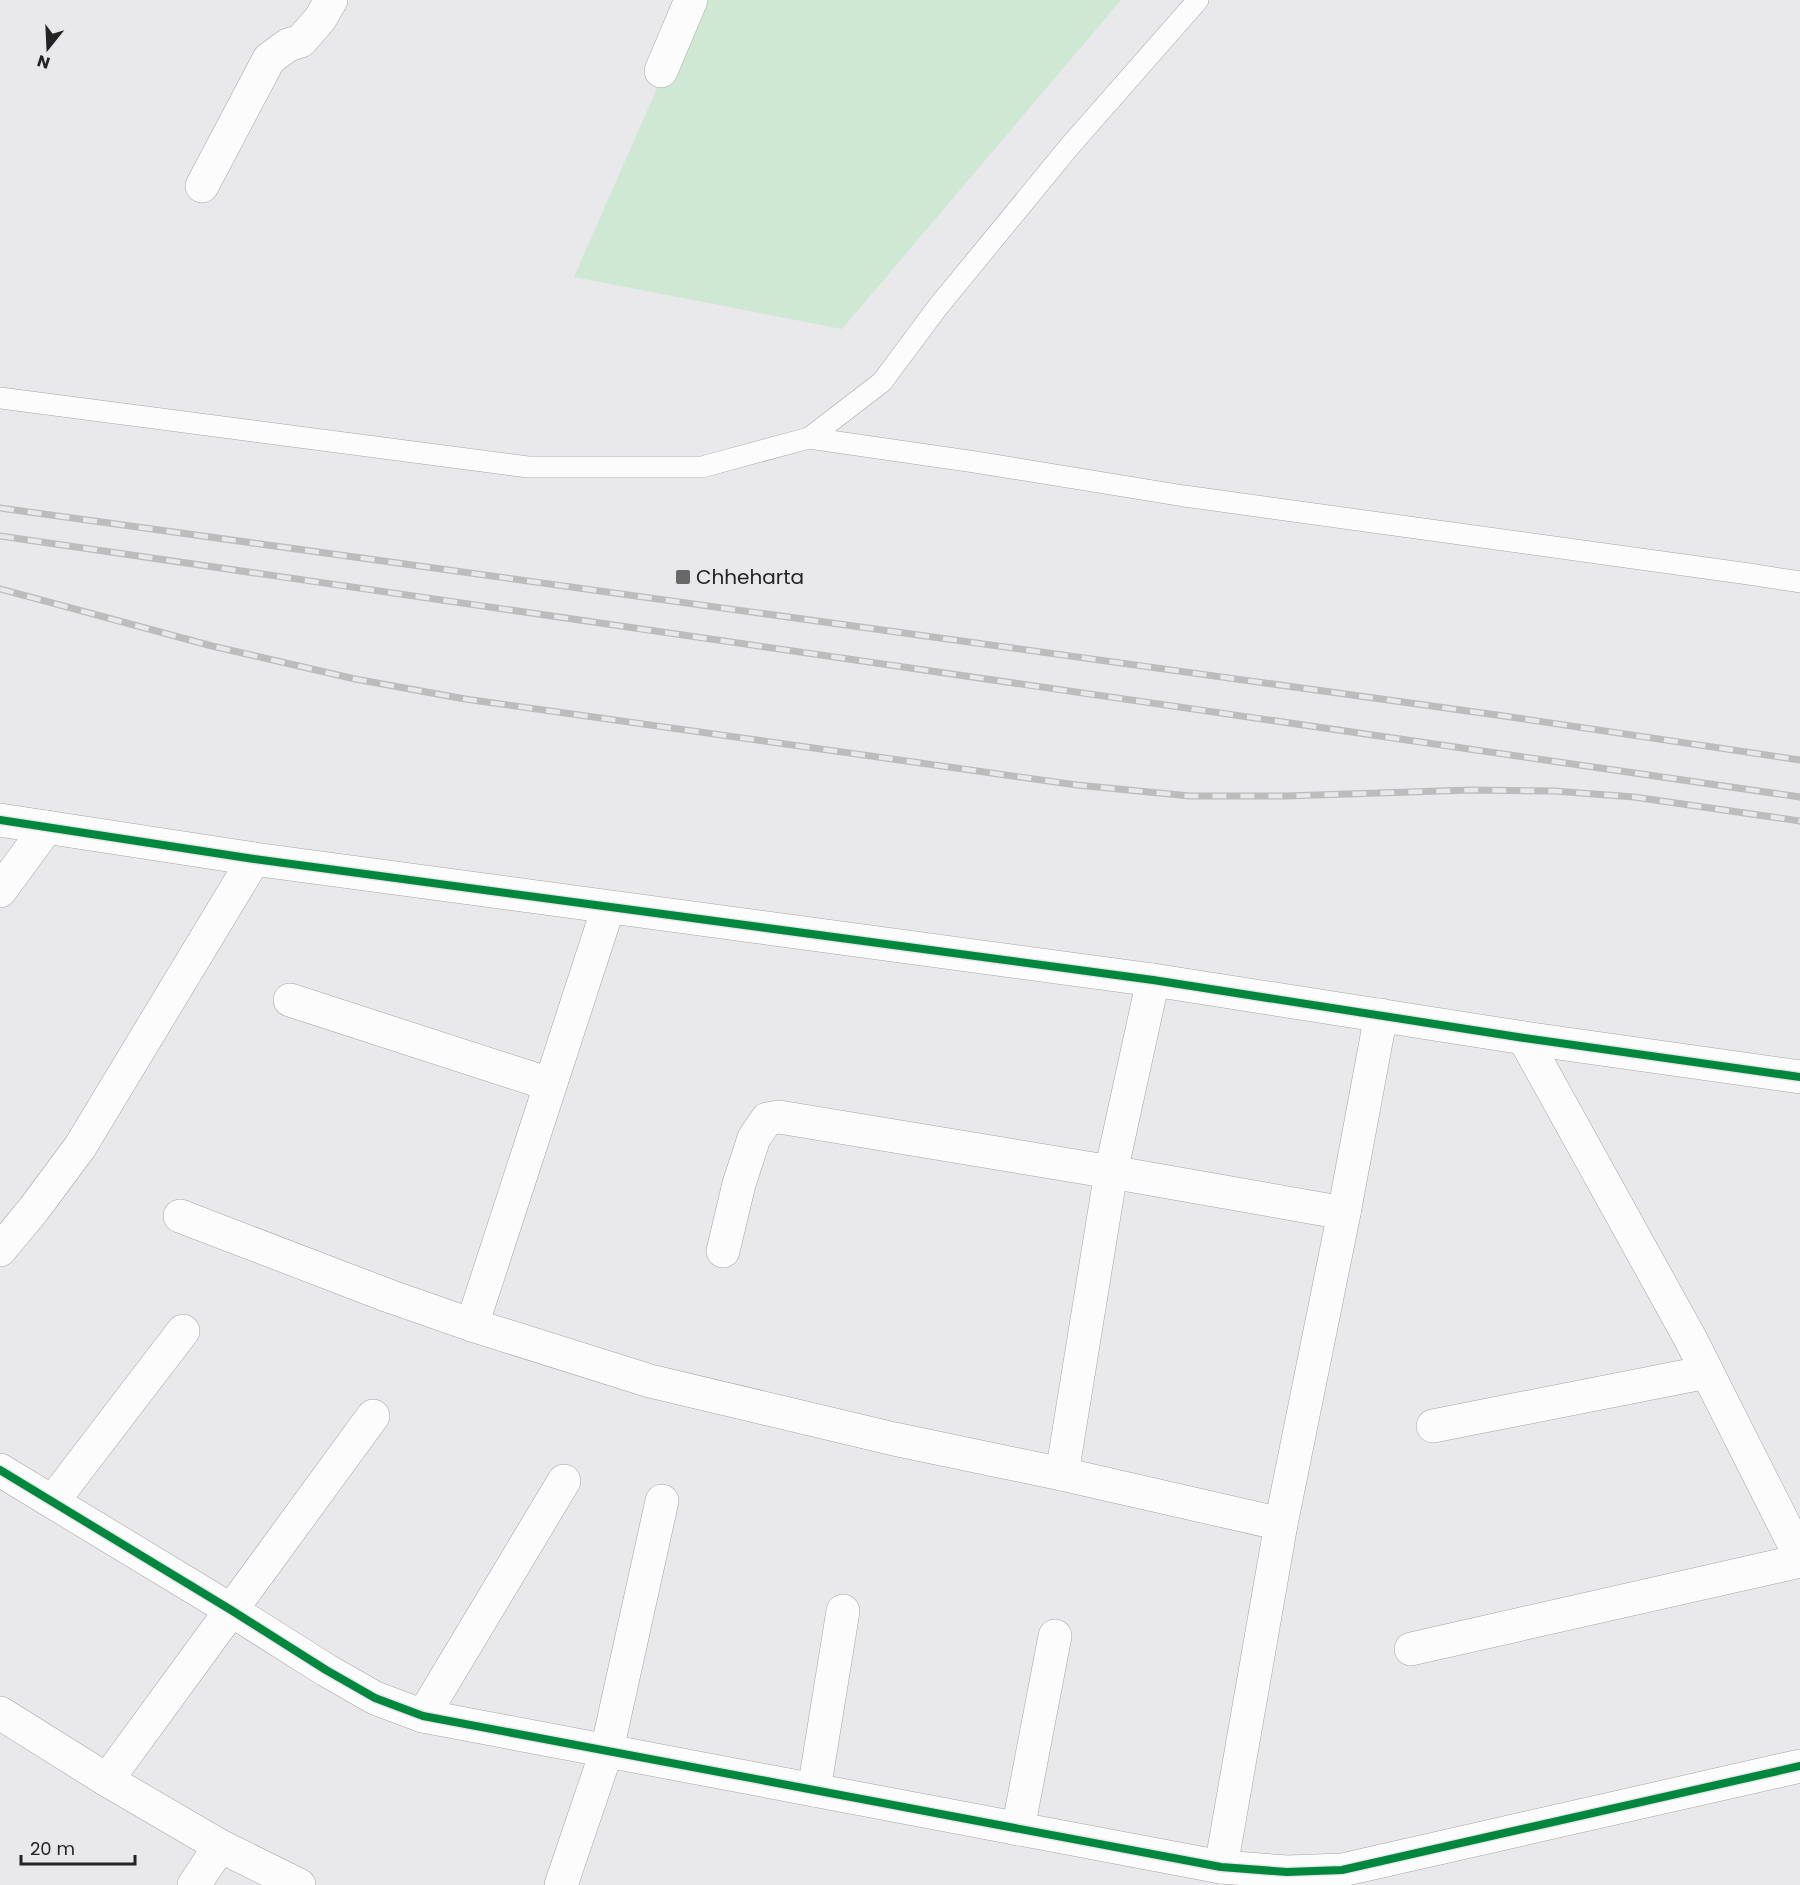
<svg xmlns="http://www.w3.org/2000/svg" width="1800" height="1885" font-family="Poppins,sans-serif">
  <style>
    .park { fill: #cee8d4 }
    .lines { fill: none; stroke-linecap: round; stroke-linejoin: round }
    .lane-casing { stroke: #a5a4a6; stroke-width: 22 }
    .street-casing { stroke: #a5a4a6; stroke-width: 34 }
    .secondary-casing { stroke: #a5a4a6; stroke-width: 34 }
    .lane { stroke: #fcfcfc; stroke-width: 21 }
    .street { stroke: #fcfcfc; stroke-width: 33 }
    .secondary { stroke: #fcfcfc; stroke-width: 33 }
    .rail-casing { stroke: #bcbcbc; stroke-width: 7 }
    .rail { stroke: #e8e7eb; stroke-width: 4.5; stroke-dasharray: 14; stroke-linecap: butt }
    .cycleway-casing { stroke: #e8e7eb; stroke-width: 11 }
    .cycleway { stroke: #00873e; stroke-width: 8 }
    .poi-dot { fill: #686869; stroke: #e8e7eb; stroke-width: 2 }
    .labels { text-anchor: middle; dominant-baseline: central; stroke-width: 6; stroke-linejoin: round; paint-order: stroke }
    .poi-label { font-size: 20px; fill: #232324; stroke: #e8e7eb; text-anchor: start }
  </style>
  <rect width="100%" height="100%" fill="#e9e8ea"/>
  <polygon class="park" points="696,0 1121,0 842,329 574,277"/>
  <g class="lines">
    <defs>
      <g id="lane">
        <polyline points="0,398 528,467 702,467 809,438 882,382 937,308 1069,147 1198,0"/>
        <polyline points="809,438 975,462 1184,496 1749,574 1800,582"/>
      </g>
      <g id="street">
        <polyline points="661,71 691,0"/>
        <polyline points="202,186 269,59 288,45 301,41 320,19 331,0"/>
        <polyline points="0,820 254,859 1153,980 1524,1038 1800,1077"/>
        <polyline points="0,891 47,827"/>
        <polyline points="290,1000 549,1084"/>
        <polyline points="180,1216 389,1296 472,1325 650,1381 894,1439 1062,1474 1281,1524"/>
        <polyline points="0,1250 34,1209 80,1147 254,859"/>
        <polyline points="723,1251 739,1184 754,1138 767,1119 779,1117 1111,1172 1344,1213"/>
        <polyline points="472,1325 608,908"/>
        <polyline points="1433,1426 1707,1372"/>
        <polyline points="0,1470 231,1610 326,1670 375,1698 423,1716 1221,1867 1287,1872 1342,1870 1800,1766"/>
        <polyline points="1062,1474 1111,1172 1153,980"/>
        <polyline points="53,1501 183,1331"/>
        <polyline points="1411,1649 1800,1561"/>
        <polyline points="0,1713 107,1780 220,1846 299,1885"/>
        <polyline points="423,1716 564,1481"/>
        <polyline points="107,1780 373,1416"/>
        <polyline points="814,1790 843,1611"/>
        <polyline points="1018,1829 1055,1636"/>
        <polyline points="1221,1867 1281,1524 1344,1213 1381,1015"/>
        <polyline points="194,1885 220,1846"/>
        <polyline points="561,1885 607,1750 662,1501"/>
      </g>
      <polyline id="secondary" points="1524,1038 1690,1338 1800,1556"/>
    </defs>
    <use href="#lane" class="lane-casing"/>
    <use href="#street" class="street-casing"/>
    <use href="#secondary" class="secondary-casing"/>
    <use href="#lane" class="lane"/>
    <use href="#street" class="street"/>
    <use href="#secondary" class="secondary"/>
    <defs>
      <g id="rail">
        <polyline points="0,508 1504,716 1800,760"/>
        <polyline points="0,536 1800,797"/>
        <polyline points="0,589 212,646 355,679 465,699 1077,785 1190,796 1286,796 1471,790 1554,791 1634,797 1800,821"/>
      </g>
    </defs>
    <use href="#rail" class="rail-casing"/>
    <use href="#rail" class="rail"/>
    <defs>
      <g id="cycleway">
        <polyline points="0,820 254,859 1153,980 1524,1038 1800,1077"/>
        <polyline points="0,1470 231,1610 326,1670 375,1698 423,1716 1221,1867 1287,1872 1342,1870 1800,1766"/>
      </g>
    </defs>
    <use href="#cycleway" class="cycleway-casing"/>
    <use href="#cycleway" class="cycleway"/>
  </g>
  <rect class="poi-dot" x="675" y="569" width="16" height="16" rx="3"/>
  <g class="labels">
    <g class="poi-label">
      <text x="696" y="577">Chheharta</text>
    </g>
  </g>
  <g transform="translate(48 48) rotate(198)" stroke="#e8e7eb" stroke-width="4.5" paint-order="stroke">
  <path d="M0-4.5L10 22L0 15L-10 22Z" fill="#232324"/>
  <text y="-9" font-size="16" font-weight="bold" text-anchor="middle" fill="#232324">N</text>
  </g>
  <path d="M21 1855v9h114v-9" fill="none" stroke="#232324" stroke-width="3"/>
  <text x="30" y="1855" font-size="18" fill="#232324" stroke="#e8e7eb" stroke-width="4.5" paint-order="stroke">20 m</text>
</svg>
